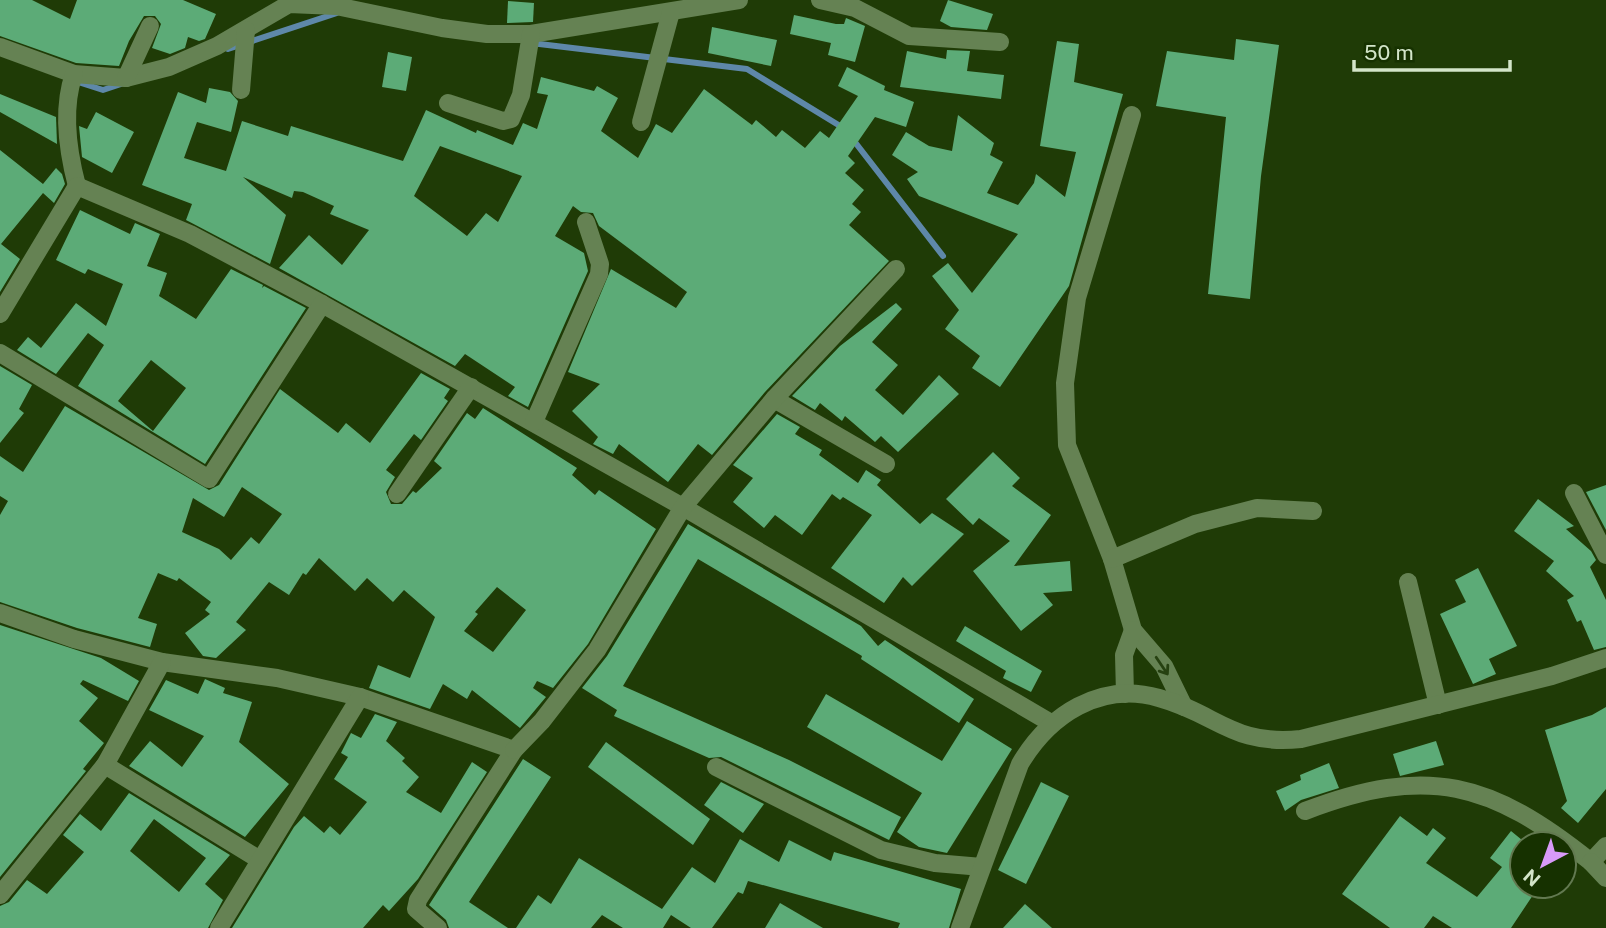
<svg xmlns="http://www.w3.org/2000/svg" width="1606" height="928" font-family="'Public Sans',sans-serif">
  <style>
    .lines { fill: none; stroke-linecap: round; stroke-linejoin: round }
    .stream { stroke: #5e88a9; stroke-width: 6 }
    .building { fill: #5cab77; fill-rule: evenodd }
    .minor { stroke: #658253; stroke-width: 18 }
    .oneway { stroke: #264111 }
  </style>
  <rect width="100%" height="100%" fill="#1f3b06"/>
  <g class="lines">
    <g class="stream">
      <polyline points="531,43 747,69 845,129"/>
      <polyline points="228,49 337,13"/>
      <polyline points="75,81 103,90 121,84"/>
      <polyline points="851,137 943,256"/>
    </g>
  </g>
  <g class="building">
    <polygon points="0,0 32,0 70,19 77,0 183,0 216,14 205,39 199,41 188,37 185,48 170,54 152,48 161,24 155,16 144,16 129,41 119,66 76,63 0,36"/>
    <polygon points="948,0 993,14 987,30 951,27 940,21"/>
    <polygon points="508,1 534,3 533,22 507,23"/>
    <polygon points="794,15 836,24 844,24 846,18 865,26 855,62 828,55 831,43 790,34"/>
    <polygon points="712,27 777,40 771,66 708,53"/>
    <polygon points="1236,39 1279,45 1261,176 1250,299 1208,294 1226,117 1156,106 1167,51 1234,60"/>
    <polygon points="1057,41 1079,44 1074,82 1123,94 1069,286 1000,387 972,368 980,356 945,329 959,310 932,276 948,263 972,293 1018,234 919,196 907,179 918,172 892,155 906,132 929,146 952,151 958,115 994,143 990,155 1003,162 987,193 1018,205 1034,183 1036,174 1065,197 1076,152 1040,146"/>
    <polygon points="947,50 970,51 967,71 1004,75 1001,99 900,87 907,51 946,59"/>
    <polygon points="388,52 412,57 406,91 382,87"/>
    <path d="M847 67 885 86 884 90 914 102 906 127 875 117 848 156 855 163 845 173 864 190 852 204 861 212 849 225 889 261 765 392 712 455 698 444 668 482 619 444 613 454 593 444 598 437 572 411 600 384 568 372 611 269 676 308 687 292 599 226 593 213 581 212 573 206 555 236 584 253 588 271 528 407 508 396 515 387 465 354 455 366 279 268 309 235 342 265 369 230 330 214 334 206 303 192 294 191 292 198 243 177 286 215 270 264 186 220 192 204 142 185 178 92 206 103 209 88 230 92 238 101 231 132 197 122 184 158 226 171 242 121 288 136 291 126 403 161 426 110 476 133 477 130 513 145 523 123 537 129 548 95 537 93 541 77 594 91 597 86 618 98 601 131 638 158 656 124 672 133 704 89 752 125 756 120 776 137 782 130 805 148 820 131 829 138 858 96 838 86ZM440 146 522 176 498 222 486 213 467 236 414 196Z"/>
    <polygon points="0,94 56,117 57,144 0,112"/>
    <polygon points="96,112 134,132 112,173 82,157 79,126 87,129"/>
    <polygon points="0,150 43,184 56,168 62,174 65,184 54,203 43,193 1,244 20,259 0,292"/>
    <path d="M80 210 130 234 135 223 160 234 147 266 167 273 159 296 196 319 231 269 263 285 262 288 264 286 306 308 205 464 78 386 104 345 88 333 56 374 17 350 28 337 41 348 76 303 106 326 123 284 88 269 85 274 56 260ZM151 360 186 388 153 431 118 401Z"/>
    <polygon points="896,303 902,309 872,342 898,365 875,390 903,415 939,375 959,394 898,452 881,436 875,442 845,416 842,421 820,403 815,410 792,396 840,346"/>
    <polygon points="0,366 32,385 19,409 24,413 0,443"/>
    <path d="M421 373 450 389 444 398 448 401 421 440 414 434 386 470 395 477 386 492 391 504H402L413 491 416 493 442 468 434 461 467 413 475 419 483 408 577 468 572 475 595 495 599 490 656 529 588 644 553 688 537 681 533 688 546 697 520 728 472 690 467 699 443 684 430 709 369 688 378 665 410 678 435 617 404 590 393 602 367 578 355 591 319 558 306 575 303 573 289 595 269 582 236 622 246 630 216 658 203 656 185 633 210 614 205 610 211 602 179 578 177 581 158 573 138 618 157 624 150 647 77 628 0 602V515L8 501 0 496V456L23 472 65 406 209 490 219 485 280 389 338 433 346 423 370 443ZM242 487 282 514 259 544 251 537 231 560 219 549 182 532 193 498 224 517ZM497 587 526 610 493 652 464 631 478 614 475 612Z"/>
    <polygon points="777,414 800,427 795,434 822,450 819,455 858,483 866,470 881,480 877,485 920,524 932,513 964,534 912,586 903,577 884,603 831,568 872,515 843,497 840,500 832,494 802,535 775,515 764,528 733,502 753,478 733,465"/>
    <polygon points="993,452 1020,478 1012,486 1051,515 1014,566 1070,561 1072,591 1043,593 1053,605 1021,631 973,571 1010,541 979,518 973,525 946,499"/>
    <polygon points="1606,485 1606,530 1586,492"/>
    <polygon points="1538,499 1574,526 1566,529 1591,551 1596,560 1590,567 1606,600 1606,647 1594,650 1581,620 1577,622 1567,600 1574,596 1546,571 1554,561 1514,531"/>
    <polygon points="688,524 861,626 878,646 885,640 974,699 959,723 861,659 862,656 698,559 623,686 789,760 901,817 889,840 721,757 709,758 614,716 617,710 582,688 607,656"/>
    <polygon points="1478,568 1517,646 1489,659 1496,674 1473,684 1440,614 1466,602 1455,580"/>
    <polygon points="0,625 101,658 139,681 128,701 83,680 80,684 98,698 79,721 104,743 83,769 86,771 0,877"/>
    <polygon points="965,626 1042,671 1031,692 1003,678 1006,671 956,641"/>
    <polygon points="205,679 225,688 223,693 252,702 239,742 289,784 245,837 129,766 150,741 182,767 204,736 149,710 166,680 198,694"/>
    <polygon points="826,694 942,761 967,721 1012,749 947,853 919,847 897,832 922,793 807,727"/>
    <polygon points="1606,707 1606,789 1578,823 1561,808 1567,801 1545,730 1592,715"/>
    <polygon points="375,714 397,722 386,741 405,758 402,761 419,777 406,792 441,813 472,762 487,772 418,879 389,911 383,905 363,928 232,928 294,827 304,816 324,833 330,826 340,835 367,802 334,779 348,757 341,753 351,733 361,738"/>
    <polygon points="1436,741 1444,765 1400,776 1393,754"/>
    <polygon points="606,742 710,819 693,845 588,767"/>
    <polygon points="523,759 551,777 469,902 508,928 449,928 446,920 429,905"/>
    <polygon points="1329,763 1339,788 1301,800 1285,811 1276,791 1301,780 1300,775"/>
    <polygon points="721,782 764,804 743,833 704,805"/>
    <polygon points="1041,782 1069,796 1026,884 998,870"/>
    <path d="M129 793 230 855 205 884 223 900 208 928H0V906L9 902 27 880 47 894 84 852 63 835 80 814 101 831ZM154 819 206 858 179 892 130 851Z"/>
    <polygon points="1400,816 1427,836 1433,828 1446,838 1426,863 1477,897 1502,867 1490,858 1511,831 1522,840 1522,886 1539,886 1511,928 1452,928 1433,916 1424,928 1390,928 1342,894"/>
    <polygon points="740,839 779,862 789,840 831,861 834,852 961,889 949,928 898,928 900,923 748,881 743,894 738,892 712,928 691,928 671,915 663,928 623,928 602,915 591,928 516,928 538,895 551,904 579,858 662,909 692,867 715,883"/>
    <polygon points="780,903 823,928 765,928"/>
    <polygon points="1025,904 1052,928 1003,928"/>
  </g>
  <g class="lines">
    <g class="minor">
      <polyline points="820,0 855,8 909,36 1000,42"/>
      <polyline points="0,47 74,74 126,78 169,67 217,46 289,4 336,6 442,28 487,34 531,34 739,0"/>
      <path d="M74 74C62 108 68 152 77 186"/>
      <polyline points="126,78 150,26"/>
      <polyline points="241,90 246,30"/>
      <polyline points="448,103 503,121 511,119 521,95 531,34"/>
      <polyline points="1132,115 1077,298 1065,383 1067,445 1112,559 1133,630 1164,666 1184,707"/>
      <polyline points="641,122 671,12"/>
      <polyline points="0,314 77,186 190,234 322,304 683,507 1051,723"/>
      <polyline points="0,353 209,479 322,304"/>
      <polyline points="774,399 886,464"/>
      <polyline points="534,422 599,274 600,264 586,222"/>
      <polyline points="1574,493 1606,555"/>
      <polyline points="397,494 471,387"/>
      <polyline points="1112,559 1195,524 1257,508 1313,511"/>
      <polyline points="1408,582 1438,705"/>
      <polyline points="0,613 74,639 162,662 277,678 360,697 514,750 418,900 416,909 438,928"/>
      <polyline points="1125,694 1124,655 1133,630"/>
      <polyline points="514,750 542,721 597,650 683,507 774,399 896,269"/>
      <polyline points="105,765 260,860"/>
      <polyline points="716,767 881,850 935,863 982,867"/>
      <path d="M1305 811C1428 764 1491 782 1591 862L1606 846"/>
      <polyline points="1591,862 1606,878"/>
      <polyline points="0,895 105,765 162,662"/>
      <polyline points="219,928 360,697"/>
      <path d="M960 928 1020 764C1049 715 1100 681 1159 698 1218 714 1232 746 1301 739L1552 676 1606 658"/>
    </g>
  </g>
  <defs><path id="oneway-shaft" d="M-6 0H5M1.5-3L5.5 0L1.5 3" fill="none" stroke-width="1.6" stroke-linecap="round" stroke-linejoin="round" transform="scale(1.75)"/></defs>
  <use class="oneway" href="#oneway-shaft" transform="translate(1162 666) rotate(56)"/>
  <g transform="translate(1543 865) rotate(221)"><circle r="33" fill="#163100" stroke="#627950" stroke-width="2"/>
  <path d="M0-5L12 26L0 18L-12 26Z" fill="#d89af8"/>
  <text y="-10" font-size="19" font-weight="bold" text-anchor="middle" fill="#d3e5c9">N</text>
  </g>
  <path d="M1354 60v10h156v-10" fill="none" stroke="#d3e5c9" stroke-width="3.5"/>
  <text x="1364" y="60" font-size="21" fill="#d3e5c9" stroke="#163100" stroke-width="5" paint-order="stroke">50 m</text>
</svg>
